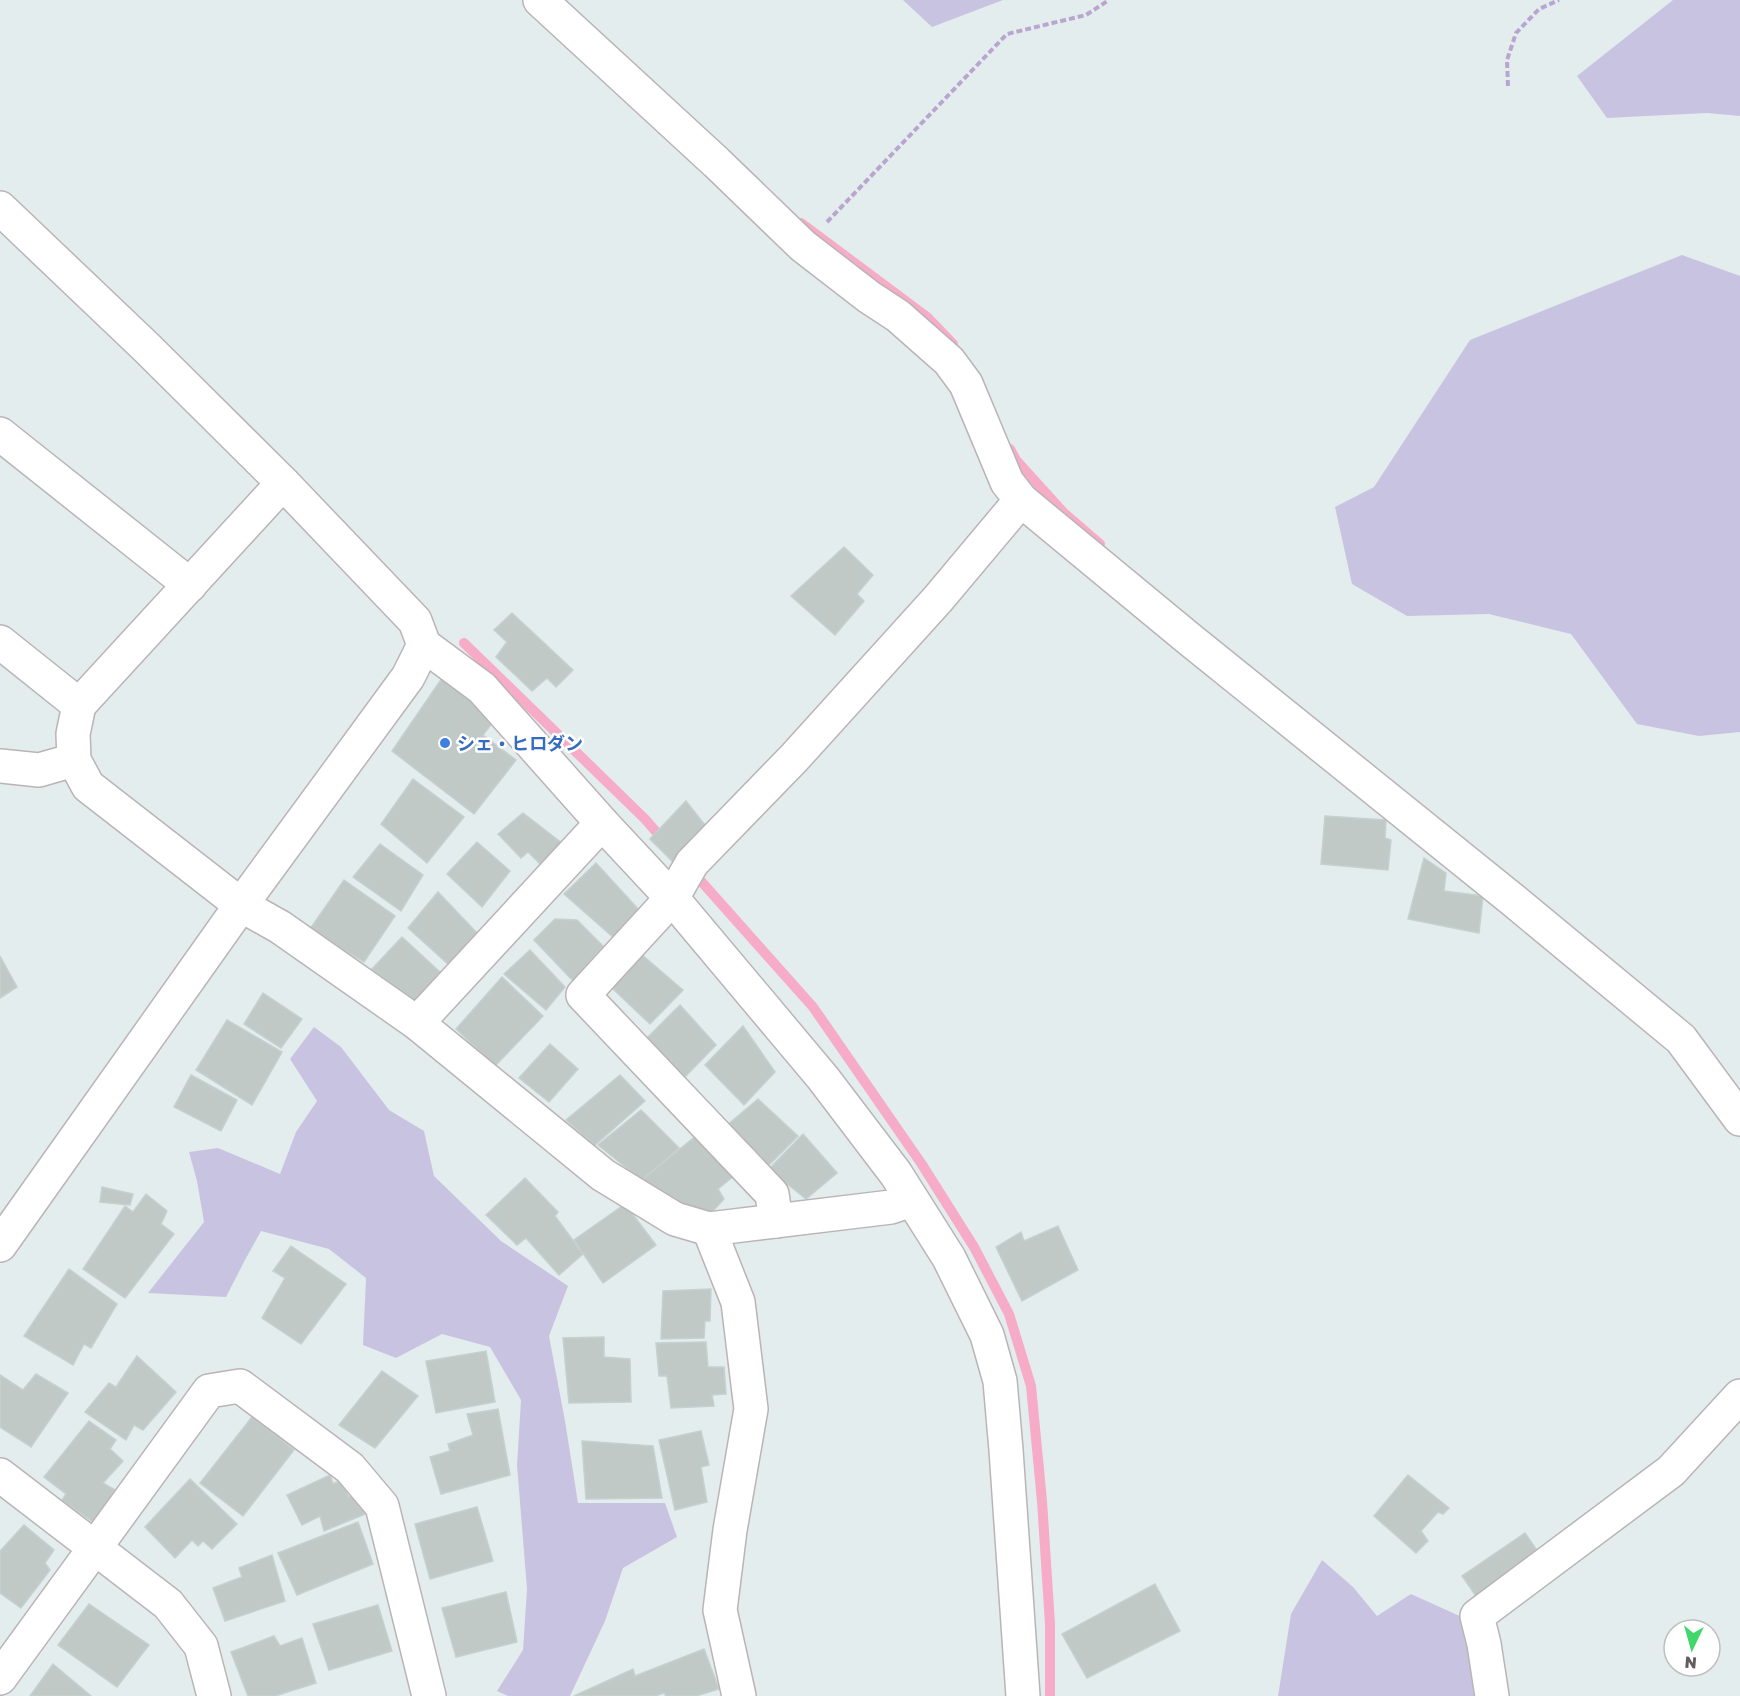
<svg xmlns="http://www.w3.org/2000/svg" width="1740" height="1696" font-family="'Golos Text','Noto Sans JP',sans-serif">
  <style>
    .green { fill: #c9c3e2 }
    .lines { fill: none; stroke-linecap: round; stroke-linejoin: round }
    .stream { stroke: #f6abc6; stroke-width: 10 }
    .building { fill: #c1c9c7; stroke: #c3d1cf; stroke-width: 1.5 }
    .minor-casing { stroke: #bab4b5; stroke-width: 36 }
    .tertiary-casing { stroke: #bab4b5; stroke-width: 36 }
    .path { stroke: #b9a6d0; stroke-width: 4; stroke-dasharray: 6 3; stroke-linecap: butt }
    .minor { stroke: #fff; stroke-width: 33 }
    .tertiary { stroke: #fff; stroke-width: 33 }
    .shop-dot { fill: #3f7fe0; stroke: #fff; stroke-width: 2 }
    .labels { text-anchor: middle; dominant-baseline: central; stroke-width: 5; stroke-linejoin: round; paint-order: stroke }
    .shop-label { font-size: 18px; font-weight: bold; fill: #366cbe; stroke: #fff; text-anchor: start }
  </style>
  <rect width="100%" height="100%" fill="#e4eded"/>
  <g class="green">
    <polygon points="903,0 1003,0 932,27"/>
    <polygon points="1673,0 1740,0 1740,116 1707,113 1607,118 1577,76"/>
    <polygon points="1682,255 1740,276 1740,732 1699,736 1637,724 1571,634 1489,614 1407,616 1352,584 1335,507 1374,487 1470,340"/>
    <polygon points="314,1027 341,1047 389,1110 424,1131 434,1176 501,1241 568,1286 549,1336 565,1421 578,1503 665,1503 677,1537 623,1568 605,1621 570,1696 508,1696 497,1691 523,1650 527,1589 517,1465 521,1400 490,1347 442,1334 396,1358 363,1345 366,1278 329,1249 261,1231 245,1260 226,1297 148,1293 204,1222 197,1181 189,1152 218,1148 280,1174 296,1132 317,1101 290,1059"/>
    <polygon points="1322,1560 1353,1587 1377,1616 1411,1594 1464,1618 1483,1696 1278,1696 1291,1614"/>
  </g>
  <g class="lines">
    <g class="stream">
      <polyline points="801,223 927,317 953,344"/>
      <polyline points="1010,449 1016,460 1064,513 1100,544"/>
      <polyline points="464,643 645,819 665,842"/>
      <polyline points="692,871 813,1007 921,1163 974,1247 1009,1314 1031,1386 1042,1501 1050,1624 1050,1696"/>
    </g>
  </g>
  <g class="building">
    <polygon points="844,547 873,575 857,594 864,601 835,635 791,596"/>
    <polygon points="512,613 573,670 556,687 547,678 532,691 496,657 507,642 494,630"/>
    <polygon points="442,678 497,717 483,735 516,760 474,814 392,751"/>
    <polygon points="413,779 464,817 427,863 381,824"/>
    <polygon points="686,801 708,829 674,863 650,839"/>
    <polygon points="523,813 562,843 542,866 528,852 521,858 498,834"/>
    <polygon points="1325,816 1386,820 1385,838 1391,840 1388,870 1321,864"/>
    <polygon points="477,842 510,871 482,907 447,874"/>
    <polygon points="380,844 423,875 401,911 353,877"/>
    <polygon points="1424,858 1446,873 1444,891 1483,896 1479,933 1408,919"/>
    <polygon points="596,863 640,911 614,938 564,894"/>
    <polygon points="344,880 395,916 364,962 310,929"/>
    <polygon points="438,892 477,933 449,965 408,928"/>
    <polygon points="555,919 577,920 603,946 573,981 534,940"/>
    <polygon points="402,937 440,972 417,1002 372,969"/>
    <polygon points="530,950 565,987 546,1010 504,974"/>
    <polygon points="641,954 683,990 650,1024 612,988"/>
    <polygon points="0,956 17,987 0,998"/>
    <polygon points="502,977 543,1016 495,1066 456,1029"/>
    <polygon points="263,993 302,1019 281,1048 244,1024"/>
    <polygon points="680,1005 716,1045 682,1080 646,1039"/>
    <polygon points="227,1020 282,1052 252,1105 196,1070"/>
    <polygon points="743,1026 775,1072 744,1105 705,1065"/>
    <polygon points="550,1044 578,1069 549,1102 519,1078"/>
    <polygon points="191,1075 237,1100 221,1131 174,1107"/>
    <polygon points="620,1075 645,1101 595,1145 566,1120"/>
    <polygon points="758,1099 798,1136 766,1168 726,1126"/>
    <polygon points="641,1110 679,1148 642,1180 598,1145"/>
    <polygon points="803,1134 837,1173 806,1199 769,1169"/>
    <polygon points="697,1135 734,1176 718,1189 724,1199 705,1220 642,1180"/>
    <polygon points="525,1178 558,1212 555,1216 583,1254 559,1275 526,1238 517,1245 486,1215"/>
    <polygon points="102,1187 133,1194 130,1205 100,1202"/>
    <polygon points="146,1194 167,1211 161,1224 174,1234 125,1298 83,1269 125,1206 133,1212"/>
    <polygon points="625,1204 656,1245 603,1283 574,1240"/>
    <polygon points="1058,1226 1078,1270 1022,1301 996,1247 1021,1232 1024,1241"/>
    <polygon points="291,1246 346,1284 301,1344 262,1318 285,1278 273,1271"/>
    <polygon points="69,1269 117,1304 91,1348 84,1344 73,1365 24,1336"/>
    <polygon points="711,1289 710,1321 705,1321 704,1338 661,1339 663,1291"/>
    <polygon points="604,1337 604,1357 630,1359 631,1402 569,1403 563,1338"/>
    <polygon points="706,1342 708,1367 724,1367 726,1394 712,1395 714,1406 671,1408 667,1376 659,1376 656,1343"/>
    <polygon points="486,1351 495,1402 436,1413 426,1361"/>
    <polygon points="137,1356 176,1392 143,1430 134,1425 126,1440 85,1412 109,1383 116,1387"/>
    <polygon points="382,1371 418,1396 375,1448 339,1425"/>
    <polygon points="36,1374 68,1393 31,1447 0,1427 0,1375 23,1390"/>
    <polygon points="498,1409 510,1475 441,1494 430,1457 450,1451 448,1444 473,1435 467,1414"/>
    <polygon points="252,1417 294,1450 243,1516 200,1483"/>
    <polygon points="89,1421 116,1440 110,1449 123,1461 103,1483 115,1490 93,1522 62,1500 66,1494 44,1477"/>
    <polygon points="701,1431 709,1465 701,1467 707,1502 675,1510 659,1440"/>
    <polygon points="582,1441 653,1446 662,1498 586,1499"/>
    <polygon points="330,1475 333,1484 341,1480 349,1497 357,1495 365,1514 324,1531 320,1516 302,1525 287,1495"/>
    <polygon points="1408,1475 1449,1508 1443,1514 1438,1512 1421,1531 1428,1541 1416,1553 1374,1516"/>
    <polygon points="190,1479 237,1524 212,1549 203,1541 198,1546 192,1540 175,1558 145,1527"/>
    <polygon points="477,1507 493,1561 430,1579 415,1524"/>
    <polygon points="358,1522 373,1564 297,1595 278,1553"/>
    <polygon points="24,1525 54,1550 45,1563 50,1570 21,1608 0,1593 0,1551"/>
    <polygon points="1525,1533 1543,1559 1480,1602 1462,1576"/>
    <polygon points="272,1555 285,1601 225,1621 213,1588 242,1577 239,1568"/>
    <polygon points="1155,1584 1180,1631 1087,1678 1062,1634"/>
    <polygon points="506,1592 517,1642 456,1657 442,1608"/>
    <polygon points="89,1604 149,1645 117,1687 58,1645"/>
    <polygon points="378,1605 392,1651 329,1670 313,1624"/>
    <polygon points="274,1636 280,1646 302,1638 316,1683 275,1696 248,1696 231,1652"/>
    <polygon points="704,1649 719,1689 696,1696 666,1696 664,1693 655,1696 574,1696 633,1669 635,1676"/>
    <polygon points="53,1664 91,1696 30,1696"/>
  </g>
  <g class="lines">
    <defs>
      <g id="minor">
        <polyline points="540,0 717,163 803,246 869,297 898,316 949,361 966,384 1007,482 1021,500 1188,638 1513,900 1681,1039 1740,1119"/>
        <polyline points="0,434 190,585"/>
        <polyline points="0,642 79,705 283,483"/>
        <polyline points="424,645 482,688 602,823 672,898 823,1078 896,1174 949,1258 987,1335 1000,1381 1006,1450 1023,1696"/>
        <polyline points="0,766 39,770 74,760"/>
        <polyline points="241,905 280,927 417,1023 603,1175 675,1219 709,1229 891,1207 911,1200"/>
        <polyline points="417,1023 602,823"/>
        <polyline points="776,1221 772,1194 583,995 672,898 692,863 794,758 938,599 1021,500"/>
        <polyline points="709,1229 738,1302 751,1409 730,1530 720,1610 739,1696"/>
        <polyline points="0,1678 209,1391 240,1386 350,1468 382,1506 429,1696"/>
        <polyline points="1492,1696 1484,1644 1477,1616 1671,1471 1740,1396"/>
      </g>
      <g id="tertiary">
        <polyline points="0,208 147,348 283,483 415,621 424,645 408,677 241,905 0,1245"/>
        <polyline points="79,705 73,734 74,760 88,786 241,905"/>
        <polyline points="0,1475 168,1604 201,1646 214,1696"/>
      </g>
    </defs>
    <use href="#minor" class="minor-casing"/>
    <use href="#tertiary" class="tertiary-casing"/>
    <g class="path">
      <polyline points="1508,86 1507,60 1516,33 1539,9 1559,0"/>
      <polyline points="827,222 1007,34 1086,15 1109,0"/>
    </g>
    <use href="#minor" class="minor"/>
    <use href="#tertiary" class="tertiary"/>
  </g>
  <circle class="shop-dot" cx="445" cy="743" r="6"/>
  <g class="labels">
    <g class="shop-label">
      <text x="457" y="743">シェ・ヒロダン</text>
    </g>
  </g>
  <g transform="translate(1692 1648) rotate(185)"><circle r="28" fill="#ffffff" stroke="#c1bebf" stroke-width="1.5"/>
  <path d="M0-4.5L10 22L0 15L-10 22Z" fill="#41d76b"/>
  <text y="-9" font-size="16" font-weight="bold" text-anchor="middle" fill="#635c5e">N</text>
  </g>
</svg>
